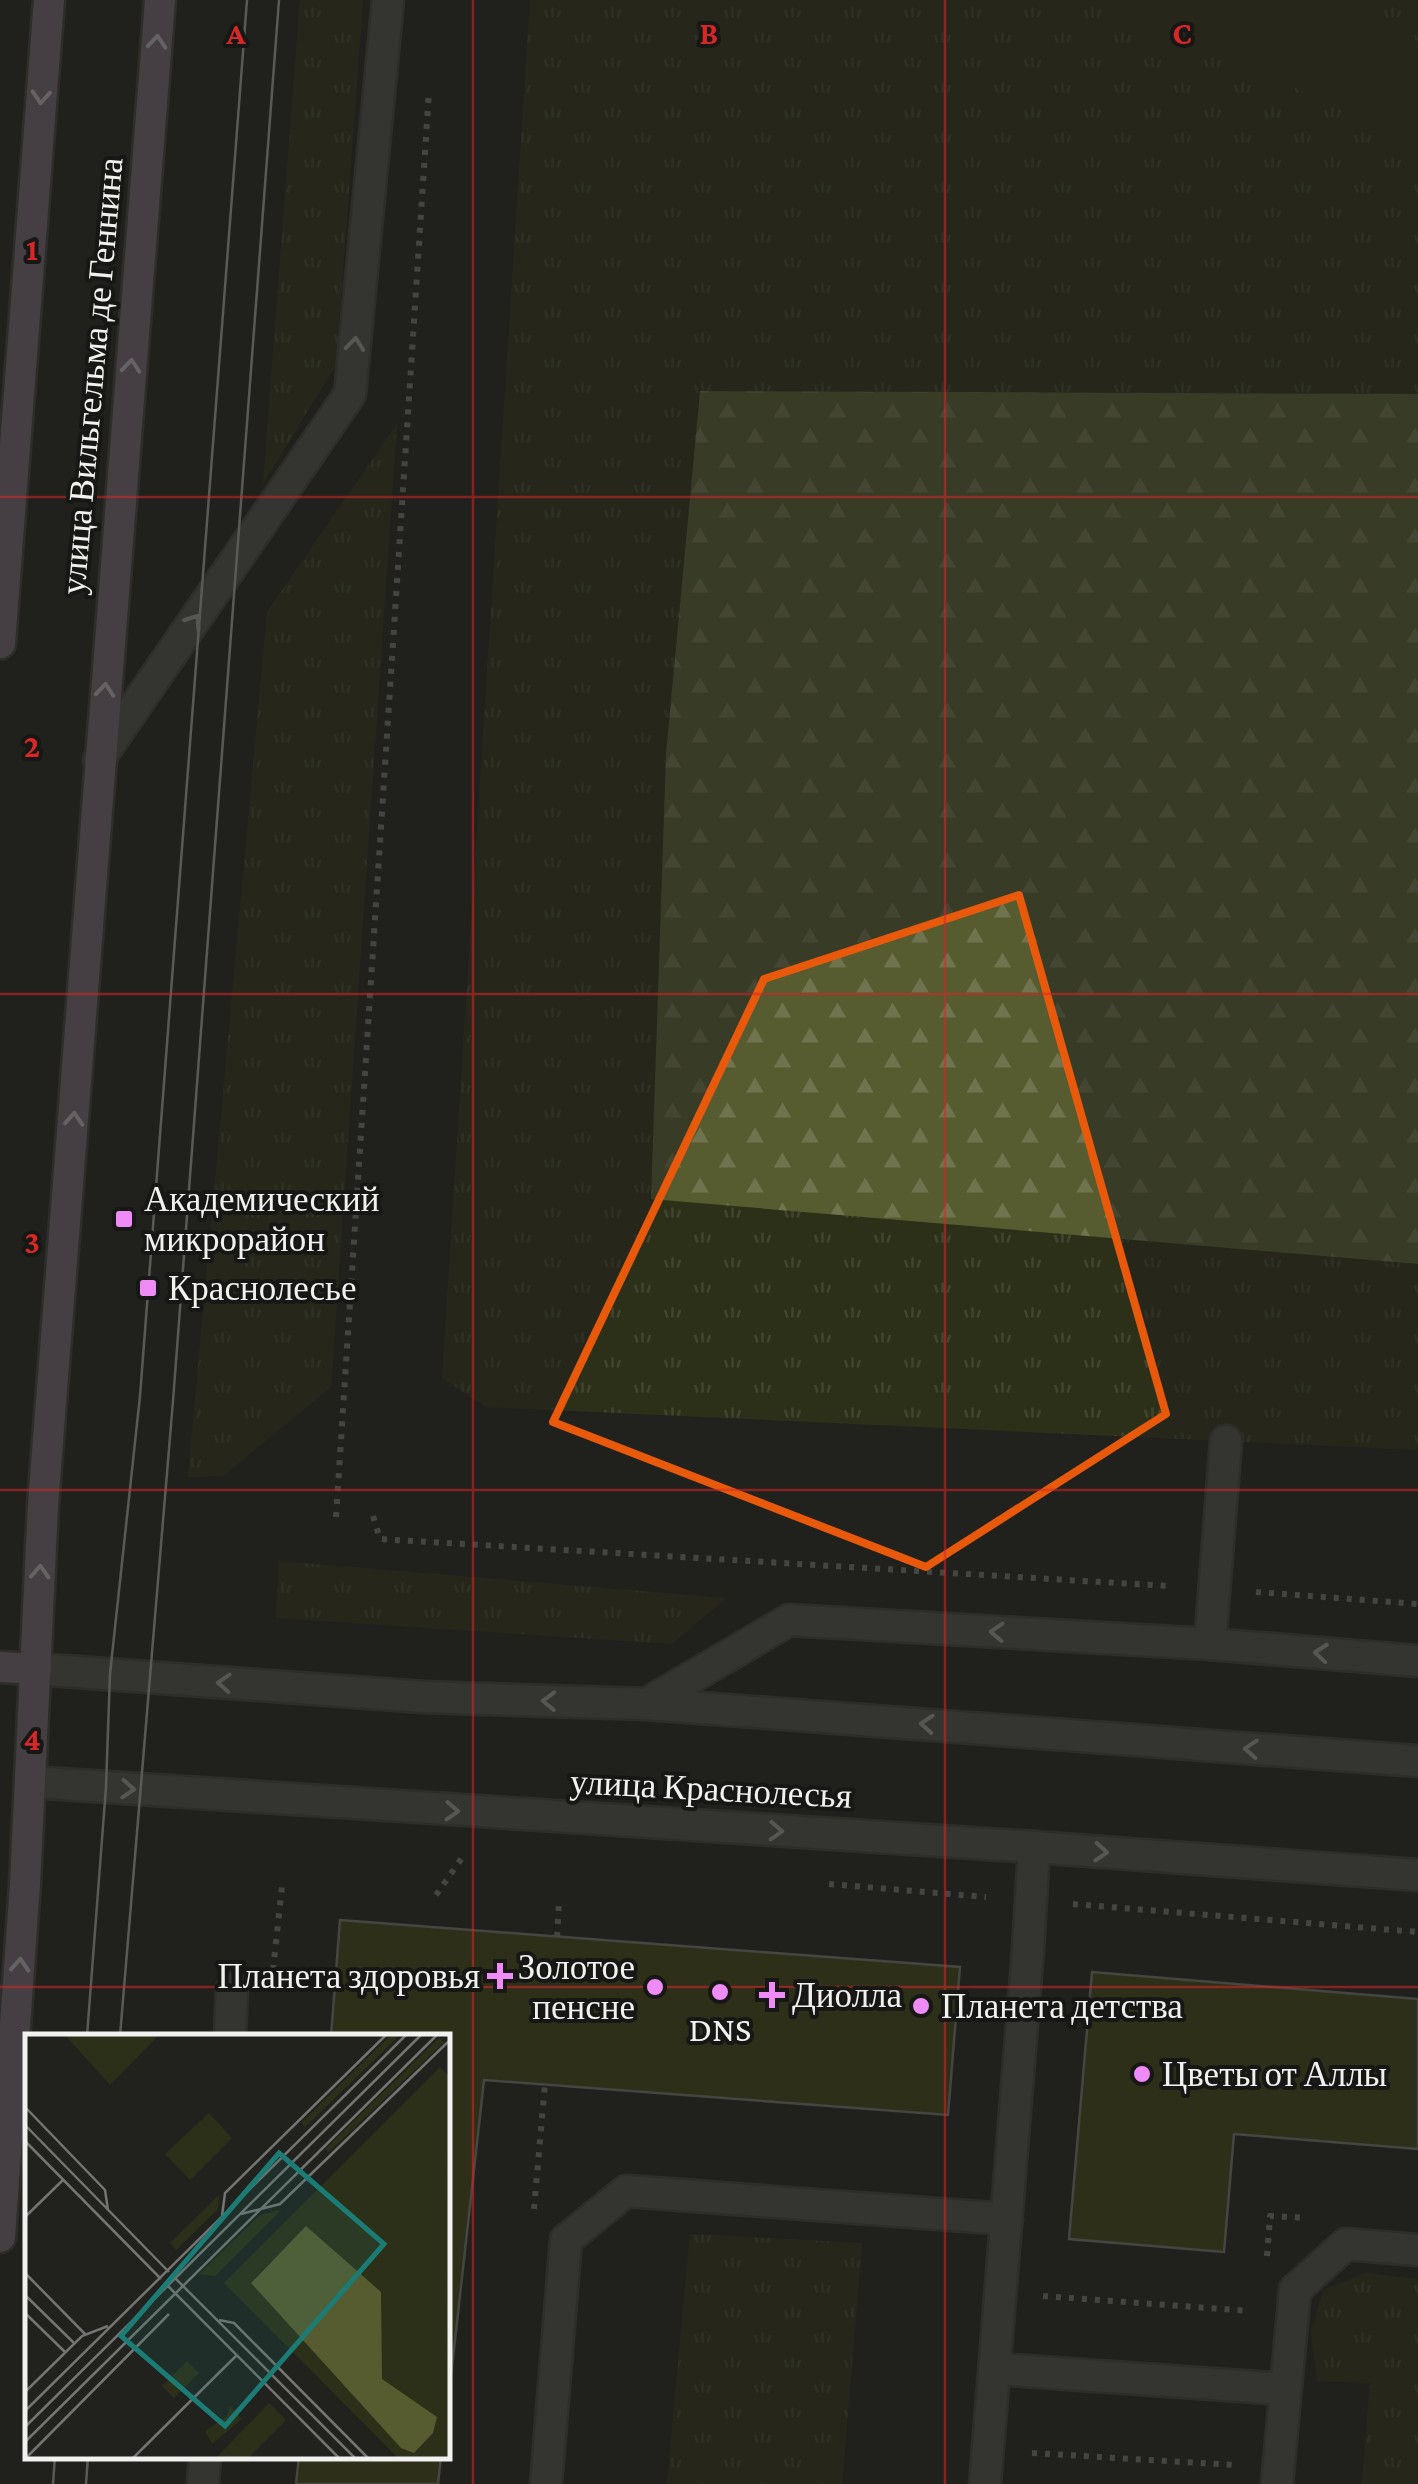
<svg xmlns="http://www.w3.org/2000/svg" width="1418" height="2484" font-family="'Crimson Pro',serif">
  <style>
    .grass { fill: url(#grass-tufts) }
    .forest { fill: url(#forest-firs) }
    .garden { fill: #2d3018 }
    .building { fill: #3c4216; stroke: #71726e; stroke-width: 2.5 }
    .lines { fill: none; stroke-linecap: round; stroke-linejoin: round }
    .service-casing { stroke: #3d3e3b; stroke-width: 35 }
    .minor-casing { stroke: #3d3e3b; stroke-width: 35 }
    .tertiary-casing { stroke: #3d3e3b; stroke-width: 35 }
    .secondary-casing { stroke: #3d3e3b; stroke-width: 35 }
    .path { stroke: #6f6f6c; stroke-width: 6; stroke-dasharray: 5 8; stroke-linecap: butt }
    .service { stroke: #4d4e4a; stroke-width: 30 }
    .minor { stroke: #4d4e4a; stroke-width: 30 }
    .tertiary { stroke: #4d4e4a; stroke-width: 30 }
    .secondary { stroke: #726472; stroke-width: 30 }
    .tram { stroke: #9e9e9b; stroke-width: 2.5 }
    .oneway { stroke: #b8b2b7 }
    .oneway2 { stroke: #979794 }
    .marked { fill: none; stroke: #e8590c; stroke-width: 8; stroke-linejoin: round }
    .grid { fill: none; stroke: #d62828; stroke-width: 2.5; stroke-opacity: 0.55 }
    .poi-dot { fill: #ef8bf7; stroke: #171815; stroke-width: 4 }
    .labels { text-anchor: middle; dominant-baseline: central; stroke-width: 8; stroke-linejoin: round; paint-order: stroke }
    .street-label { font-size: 35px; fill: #f1f1ef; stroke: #171815 }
    .poi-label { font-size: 35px; fill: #f1f1ef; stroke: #171815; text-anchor: start }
    .inset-road { fill: none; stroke: #747472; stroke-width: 2.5 }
    .view { fill: #1a7c74; fill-opacity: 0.15; stroke: #1a7c74; stroke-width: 5 }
    .inset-edge { fill: none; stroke: #f1f1ef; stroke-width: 5 }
    .grid-label { font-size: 32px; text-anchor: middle; font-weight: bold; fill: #d62828; stroke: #171815; stroke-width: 8; stroke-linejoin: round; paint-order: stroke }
  </style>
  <defs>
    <pattern id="grass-tufts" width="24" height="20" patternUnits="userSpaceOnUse" patternTransform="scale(2.5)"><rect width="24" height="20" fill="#2d3018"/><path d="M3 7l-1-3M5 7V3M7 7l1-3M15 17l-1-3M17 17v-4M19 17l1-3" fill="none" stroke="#42442f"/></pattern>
    <pattern id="forest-firs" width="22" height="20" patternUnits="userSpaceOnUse" patternTransform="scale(2.5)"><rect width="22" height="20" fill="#565c30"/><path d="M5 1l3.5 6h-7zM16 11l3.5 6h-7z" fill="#6f744e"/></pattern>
  </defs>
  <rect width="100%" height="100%" fill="#21211e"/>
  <g class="grass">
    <polygon points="300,0 363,0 336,365 263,484"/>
    <polygon points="530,0 1418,0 1418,394 700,391 666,754 651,1198 1418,1264 1418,1450 486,1407 442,1378"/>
    <polygon points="397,424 331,1387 223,1476 188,1477 267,612"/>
    <polygon points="279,1561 726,1598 672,1644 276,1618"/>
    <polygon points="690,2234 862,2243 842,2484 667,2484"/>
    <polygon points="1366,2273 1418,2279 1418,2484 1362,2484 1370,2383 1317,2381 1311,2332 1323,2290"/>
  </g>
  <polygon class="forest" points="700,391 1418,394 1418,1264 651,1199 666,754"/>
  <polygon class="garden" points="1115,0 1321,0 1418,41 1418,144 1148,21"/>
  <g class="building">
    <polygon points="340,1920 960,1967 948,2115 484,2080 448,2403 448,2036 331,2036"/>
    <polygon points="1092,1972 1418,1999 1418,2149 1234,2134 1224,2252 1069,2239"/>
    <polygon points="299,2456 441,2456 438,2484 296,2484"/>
  </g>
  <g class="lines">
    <defs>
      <g id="service">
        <polyline points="1210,1644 1226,1441"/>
        <polyline points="996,2369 1285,2389"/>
        <polyline points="546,2484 566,2240 626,2191 1007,2219"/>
        <polyline points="1277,2484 1295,2290 1346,2244 1418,2250"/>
      </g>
      <g id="minor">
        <polyline points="99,759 350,394 388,0"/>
        <polyline points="646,1704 789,1620 1210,1644 1418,1661"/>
        <polyline points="230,2036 232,1989"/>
        <polyline points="203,2484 205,2456"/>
        <polyline points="985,2484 1028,1950 1034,1847"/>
      </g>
      <g id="tertiary">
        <polyline points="36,1669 424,1697 646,1704 1418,1761"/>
        <polyline points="30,1782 1034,1847 1418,1875"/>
      </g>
      <g id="secondary">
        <polyline points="0,643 49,0"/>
        <polyline points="0,1667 36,1669"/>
        <polyline points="0,2237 25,1884 43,1505 160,0"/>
      </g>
    </defs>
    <use href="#service" class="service-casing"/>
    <use href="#minor" class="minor-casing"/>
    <use href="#tertiary" class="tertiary-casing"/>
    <use href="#secondary" class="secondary-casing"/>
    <g class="path">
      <polyline points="373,1516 380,1539 1168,1586"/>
      <polyline points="336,1517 429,91"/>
      <polyline points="1256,1592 1418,1604"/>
      <polyline points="829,1884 986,1897"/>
      <polyline points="436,1895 464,1855"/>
      <polyline points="1073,1904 1418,1932"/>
      <polyline points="557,1937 559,1901"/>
      <polyline points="273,1970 282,1886"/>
      <polyline points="534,2209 545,2084"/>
      <polyline points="1267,2256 1270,2216 1307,2218"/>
      <polyline points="1043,2296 1250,2311"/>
      <polyline points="1032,2453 1234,2465"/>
    </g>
    <use href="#service" class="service"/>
    <use href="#minor" class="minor"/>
    <use href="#tertiary" class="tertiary"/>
    <use href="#secondary" class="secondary"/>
    <g class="tram">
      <polyline points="87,2036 106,1787 110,1674 140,1396 247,0"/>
      <polyline points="120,2036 173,1401 279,0"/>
      <polyline points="53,2484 55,2456"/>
      <polyline points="86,2484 88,2456"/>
    </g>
  </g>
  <defs><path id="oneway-chevron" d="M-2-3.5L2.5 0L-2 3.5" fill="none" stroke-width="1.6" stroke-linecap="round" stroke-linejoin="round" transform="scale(2.5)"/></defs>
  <g class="oneway">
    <use href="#oneway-chevron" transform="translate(157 42) rotate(-85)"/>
    <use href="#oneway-chevron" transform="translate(41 97) rotate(94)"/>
    <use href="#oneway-chevron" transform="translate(131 366) rotate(-85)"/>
    <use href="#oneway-chevron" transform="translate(105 690) rotate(-85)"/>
    <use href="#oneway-chevron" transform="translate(74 1119) rotate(-86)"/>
    <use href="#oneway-chevron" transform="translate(40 1572) rotate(-87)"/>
    <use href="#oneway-chevron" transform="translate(20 1965) rotate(-86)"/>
  </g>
  <g class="oneway2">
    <use href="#oneway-chevron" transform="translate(355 344) rotate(-84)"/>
    <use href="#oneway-chevron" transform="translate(194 621) rotate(-56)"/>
    <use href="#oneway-chevron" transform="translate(997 1632) rotate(-177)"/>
    <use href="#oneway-chevron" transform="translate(1321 1653) rotate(-175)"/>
    <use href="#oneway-chevron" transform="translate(224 1683) rotate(-176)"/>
    <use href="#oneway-chevron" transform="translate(549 1701) rotate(-178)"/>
    <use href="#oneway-chevron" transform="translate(927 1724) rotate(-176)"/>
    <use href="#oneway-chevron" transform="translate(1251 1749) rotate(-176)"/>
    <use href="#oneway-chevron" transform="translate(128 1789) rotate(4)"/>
    <use href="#oneway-chevron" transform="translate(452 1811) rotate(3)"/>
    <use href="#oneway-chevron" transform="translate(776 1831) rotate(3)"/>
    <use href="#oneway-chevron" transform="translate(1101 1852) rotate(4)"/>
  </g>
  <path d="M0 0H1418V2484H0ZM1019 895 1166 1414 926 1567 553 1422 764 979Z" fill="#21211e" fill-opacity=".55" fill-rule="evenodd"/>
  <path class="marked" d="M1019 895 1166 1414 926 1567 553 1422 764 979Z"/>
  <path class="grid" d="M473 0V2484M945 0V2484M0 497H1418M0 994H1418M0 1490H1418M0 1987H1418"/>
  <g class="poi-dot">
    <rect x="114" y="1209" width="20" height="20" rx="5"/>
    <rect x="138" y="1278" width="20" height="20" rx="5"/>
    <path d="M495 1961h10v10h10v10h-10v10h-10v-10h-10v-10h10z"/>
    <circle cx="655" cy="1987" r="10"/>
    <circle cx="720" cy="1992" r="10"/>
    <path d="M767 1980h10v10h10v10h-10v10h-10v-10h-10v-10h10z"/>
    <circle cx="921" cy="2006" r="10"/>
    <circle cx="1142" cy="2074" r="10"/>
  </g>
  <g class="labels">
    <g class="street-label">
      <text transform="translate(92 376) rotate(-85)">улица Вильгельма де Геннина</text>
      <text transform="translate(711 1789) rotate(3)">улица Краснолесья</text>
    </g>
    <g class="poi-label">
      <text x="144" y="1199">Академический<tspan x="144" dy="40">микрорайон</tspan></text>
      <text x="168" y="1288">Краснолесье</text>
      <text x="635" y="1967" text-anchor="end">Золотое<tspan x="635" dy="40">пенсне</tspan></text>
      <text x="480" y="1976" text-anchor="end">Планета здоровья</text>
      <text x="792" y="1995">Диолла</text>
      <text x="941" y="2006">Планета детства</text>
      <text x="720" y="2029" text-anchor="middle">DNS</text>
      <text x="1162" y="2074">Цветы от Аллы</text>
    </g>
  </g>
  <g transform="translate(25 2034)">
    <rect width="425" height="425" fill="#21211e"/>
    <path d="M39 0H135L85 51ZM367 0H376L280 93 276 89ZM414 4 419 8 304 118 300 115ZM415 33 425 43V425H374L199 249ZM281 193 355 307 357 345 307 337 226 248ZM194 161 193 175 151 216 145 209ZM257 175 190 242 174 240 235 181ZM162 327 174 339 149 364 137 352ZM244 369 261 386 222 425H190ZM205 372 217 385 187 410 180 397 202 382Z" fill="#2d3018" fill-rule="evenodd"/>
    <path d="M281 192 356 258 357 345 412 383 408 399 389 419 376 414 226 249Z" fill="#565c30"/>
    <path d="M184 79 207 104 165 146 140 120ZM389 90 399 93 425 127V135L396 99 386 102 425 155V169L378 107 380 93ZM332 142 379 185 418 243 425 272 399 219 327 148 322 159 425 311V327L395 294 318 160 315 151Z" fill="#2d3018"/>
    <path class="inset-road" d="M0 73 80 156 83 176M0 91 144 238M0 107 136 245M216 180 255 170 425 6M197 182 200 159 362 0M0 183 38 146M0 239 60 300M150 244 331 425M143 252 315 425M0 261 49 309M0 279 40 318M194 286 209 289 344 425M0 358 57 302 83 292M0 377 382 0M0 393 397 0M0 408 413 0M0 425 144 280M107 425 212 321"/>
    <path class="view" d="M254 119 359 210 200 392 96 302Z"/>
    <rect width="425" height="425" class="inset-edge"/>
  </g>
  <g class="grid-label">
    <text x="236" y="44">A</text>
    <text x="709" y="44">B</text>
    <text x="1182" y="44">C</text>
    <text x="32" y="260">1</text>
    <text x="32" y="757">2</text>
    <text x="32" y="1253">3</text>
    <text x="32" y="1750">4</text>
  </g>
</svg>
